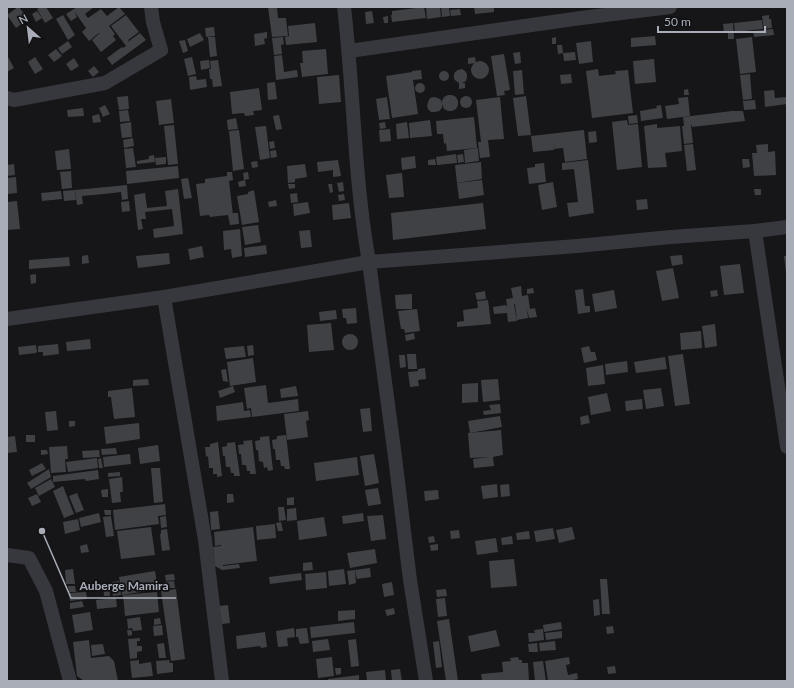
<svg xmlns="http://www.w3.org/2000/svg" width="794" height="688" font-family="Lato,sans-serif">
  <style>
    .building { fill: #404145 }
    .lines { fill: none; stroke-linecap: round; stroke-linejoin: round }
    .street { stroke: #37383d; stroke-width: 14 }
    .leader { fill: none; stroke: #a8adb8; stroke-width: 1.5 }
    .callout-dot { fill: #a8adb8; stroke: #111113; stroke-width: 1.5 }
    .callout-label { font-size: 12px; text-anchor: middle; font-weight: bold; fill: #a8adb8; stroke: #111113; stroke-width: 3.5; stroke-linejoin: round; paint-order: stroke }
  </style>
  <rect width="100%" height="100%" fill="#161618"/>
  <g class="building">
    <polygon points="18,7 19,7 28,19 16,28 7,15"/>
    <polygon points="41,7 46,7 53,18 45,23 37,9"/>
    <polygon points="77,7 94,7 85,14 88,18 101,9 107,16 119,7 125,14 109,26 115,34 113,36 116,40 101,52 92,40 100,33 99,33 89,41 82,32 86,28 74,11 77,17 71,21 66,14"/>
    <polygon points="268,7 277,7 278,18 286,18 288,36 272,37"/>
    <polygon points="424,7 426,18 392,22 391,15 392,15 392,11"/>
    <polygon points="435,7 440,7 441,17 427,19 426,8"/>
    <polygon points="441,7 449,7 450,16 442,17"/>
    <polygon points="474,7 494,7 494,12 475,14"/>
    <polygon points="460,9 461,15 451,16 450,10"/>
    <polygon points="37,11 42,18 36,22 32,14"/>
    <polygon points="372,11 374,23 366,24 365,12"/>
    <polygon points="63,15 75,35 68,40 56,19"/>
    <polygon points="126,15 139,32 128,40 130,43 129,41 140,33 146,40 112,65 107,58 122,47 123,48 126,46 111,26"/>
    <polygon points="769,15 769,19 771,19 772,28 764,29 762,16"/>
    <polygon points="388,16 388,23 384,23 383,17"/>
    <polygon points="762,20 763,29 735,32 734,23"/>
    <polygon points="315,23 317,42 286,45 285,37 289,36 288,26"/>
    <polygon points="733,23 734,39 728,39 728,33 724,33 723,24"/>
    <polygon points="214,27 215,36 206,37 205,28"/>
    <polygon points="773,29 774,35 754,37 753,31"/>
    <polygon points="267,32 267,38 264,39 265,44 255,46 254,34"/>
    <polygon points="200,33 204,40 190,47 187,39"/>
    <polygon points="655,36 656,45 631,47 631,38"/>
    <polygon points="208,37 215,37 217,56 210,57"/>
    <polygon points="283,37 284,44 281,45 282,54 274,55 272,38"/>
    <polygon points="556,37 556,44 552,44 552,38"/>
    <polygon points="752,37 756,72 740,74 736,39"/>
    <polygon points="185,40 188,51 183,53 179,41"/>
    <polygon points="68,41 72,47 62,54 58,48"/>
    <polygon points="591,41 593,62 579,64 576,43"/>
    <polygon points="557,45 562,45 563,53 558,54"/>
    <polygon points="56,49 62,56 54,62 48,55"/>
    <polygon points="326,49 328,74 302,77 300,63 303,63 302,51"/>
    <polygon points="520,52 521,63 515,64 513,53"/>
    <polygon points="575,52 576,60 564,61 563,53"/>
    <polygon points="504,54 510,90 504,91 505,95 497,96 491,56"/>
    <polygon points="7,55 14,68 7,72"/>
    <polygon points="282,55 284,72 297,70 298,77 276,80 274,56"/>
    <polygon points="35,57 43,69 35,74 28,62"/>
    <polygon points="192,57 196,74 188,76 184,59"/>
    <polygon points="475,57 476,63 468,64 468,58"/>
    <polygon points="74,58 79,66 71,71 66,64"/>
    <polygon points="654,59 656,82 635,84 633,61"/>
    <polygon points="209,60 210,68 201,70 200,61"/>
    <polygon points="218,60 222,86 213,87 212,79 210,79 209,69 211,69 210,61"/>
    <circle cx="480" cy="70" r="9"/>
    <polygon points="94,66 99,72 93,77 88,71"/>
    <polygon points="462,69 465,71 467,74 467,77 466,81 462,83 465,83 465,88 459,89 459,83 456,81 454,79 454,75 455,72 458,70"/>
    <polygon points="598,69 599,76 616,74 615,71 628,70 633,113 592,118 586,71"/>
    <polygon points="421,70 422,79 413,80 418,114 392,118 386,76 412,72 412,71"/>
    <polygon points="522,70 524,94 515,95 513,71"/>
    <circle cx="444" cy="76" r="5"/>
    <polygon points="571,74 572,83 561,84 560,75"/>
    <polygon points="750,74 752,99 743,100 740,75"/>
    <polygon points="339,75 341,102 319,104 317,77"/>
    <polygon points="196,76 197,80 206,79 207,87 190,90 189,77"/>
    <polygon points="275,82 277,99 268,100 267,83"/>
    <circle cx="420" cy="88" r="5"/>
    <polygon points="259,88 262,110 253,111 254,115 245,116 244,113 232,114 230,92"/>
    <polygon points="688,89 689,95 684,95 684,90"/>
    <polygon points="774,90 775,98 787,97 787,104 765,107 764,91"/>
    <polygon points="448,95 452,95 456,97 458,101 458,105 456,109 452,111 448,111 444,109 442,104 442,108 439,111 435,112 431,112 428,109 427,106 428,102 430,98 434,97 438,98 441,100 442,104 442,101 444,97"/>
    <polygon points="128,96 129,109 119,110 117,97"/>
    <polygon points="526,96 531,135 518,136 513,98"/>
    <circle cx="466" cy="102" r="6"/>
    <polygon points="387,97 390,119 379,120 376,99"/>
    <polygon points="500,97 504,139 488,140 490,157 480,158 478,142 481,142 476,100"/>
    <polygon points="688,97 690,116 667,119 665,106 679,104 678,98"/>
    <polygon points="171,99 174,123 159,125 156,101"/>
    <polygon points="755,100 756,109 744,110 743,101"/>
    <polygon points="105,105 110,114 103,117 99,108"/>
    <polygon points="661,105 663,118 641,121 640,111 657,108 656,106"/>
    <polygon points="83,108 84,116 68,117 67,110"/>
    <polygon points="128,110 130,121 120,122 119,111"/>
    <polygon points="732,111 743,111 745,121 692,127 692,125 687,125 691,125 693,143 684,144 682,126 684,126 683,117"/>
    <polygon points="99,114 101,122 93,123 92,116"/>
    <polygon points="279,115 282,129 276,130 273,116"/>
    <polygon points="637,115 638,123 629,124 628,116"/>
    <polygon points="474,117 477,148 447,151 446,143 444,144 443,134 437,134 436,121"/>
    <polygon points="236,118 238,129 228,130 227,120"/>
    <polygon points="430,120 432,136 410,138 409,123"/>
    <polygon points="627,120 628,125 638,124 642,167 617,170 612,122"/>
    <polygon points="131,122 132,137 122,138 120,124"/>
    <polygon points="385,122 386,128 380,129 379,123"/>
    <polygon points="407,122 409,138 397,139 396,124"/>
    <polygon points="657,124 657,128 680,126 682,151 665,153 667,167 648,168 644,126"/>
    <polygon points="174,125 178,164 168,165 164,126"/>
    <polygon points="266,126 270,158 260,160 255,127"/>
    <polygon points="390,129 391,141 380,142 379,130"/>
    <polygon points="239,130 244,169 233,171 229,131"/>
    <polygon points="584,130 587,159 565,162 563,148 554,149 553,141 554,150 533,152 531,136"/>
    <polygon points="596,131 597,142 589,143 588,132"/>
    <polygon points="133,138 134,146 124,148 123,140"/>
    <polygon points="274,141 275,148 270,149 269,142"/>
    <polygon points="693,144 696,170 687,171 684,145"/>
    <polygon points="768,144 768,152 775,151 776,175 754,176 752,153 757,153 756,145"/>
    <polygon points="133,148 136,167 126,168 124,149"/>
    <polygon points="478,148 479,161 465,163 464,150"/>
    <polygon points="69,149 71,169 57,170 55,151"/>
    <polygon points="276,150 277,157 271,158 270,151"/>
    <polygon points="456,154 457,163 437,165 436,157"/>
    <polygon points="463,154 464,162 458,163 457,155"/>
    <polygon points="154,155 155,162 137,164 137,161 149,159 149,156"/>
    <polygon points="415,156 416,168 402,170 401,158"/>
    <polygon points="166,157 166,164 156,165 155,158"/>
    <polygon points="435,159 436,165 428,165 428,160"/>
    <polygon points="742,159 749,159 750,167 743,168"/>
    <polygon points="338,160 341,176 333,177 333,170 318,172 317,162"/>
    <polygon points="588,160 594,213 569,217 567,203 578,202 574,169 562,170 562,163"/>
    <polygon points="257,161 258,167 252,168 251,162"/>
    <polygon points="481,162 482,179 457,183 455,165"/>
    <polygon points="544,163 546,182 529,184 527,168 535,167 535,164"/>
    <polygon points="14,164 15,175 7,176 7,165"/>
    <polygon points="305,164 307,177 295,179 295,182 288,183 287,166"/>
    <polygon points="178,166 179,178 127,184 126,171"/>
    <polygon points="71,171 72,188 62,189 60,172"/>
    <polygon points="227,172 232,172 233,180 229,181 233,215 233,213 238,213 239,224 230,225 228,215 210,217 209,215 200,216 196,184 205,183 205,179 227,176"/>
    <polygon points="248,172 249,179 244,180 243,173"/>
    <polygon points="402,173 404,197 389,198 386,175"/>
    <polygon points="16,177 17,193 7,194 7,178"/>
    <polygon points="188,178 192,198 184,199 181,179"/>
    <polygon points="245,180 246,186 239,187 238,182"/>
    <polygon points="482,180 484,195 459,199 457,183"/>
    <polygon points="343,182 344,191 339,192 337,183"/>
    <polygon points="553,182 557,207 542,210 538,185"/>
    <polygon points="288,184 295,184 295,188 289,189"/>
    <polygon points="328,184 332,184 333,192 330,193"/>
    <polygon points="127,185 128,199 122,200 121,192 104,194 82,196 83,204 77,205 75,190"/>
    <polygon points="178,189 183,234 154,238 153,229 174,226 172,209 145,212 146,219 141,219 143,229 138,230 134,195 145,193 147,208 167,206 165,191"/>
    <polygon points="754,189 761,189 761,195 755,195"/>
    <polygon points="75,190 76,200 64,201 63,191"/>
    <polygon points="254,190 259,222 242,225 237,196 248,194 248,192"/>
    <polygon points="61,191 62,199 42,201 41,193"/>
    <polygon points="297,193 298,202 291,203 290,194"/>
    <polygon points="344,194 345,200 339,201 338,195"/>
    <polygon points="647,199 648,209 637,210 636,200"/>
    <polygon points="276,200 277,206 269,207 268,202"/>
    <polygon points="17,201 20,229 7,230 7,202"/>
    <polygon points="129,201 130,211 122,212 121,202"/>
    <polygon points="308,202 310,213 294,216 293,204"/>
    <polygon points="349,203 351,218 333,220 332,205"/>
    <polygon points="483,203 486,229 393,240 391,213"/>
    <polygon points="258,225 261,242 245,245 242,227"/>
    <polygon points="240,229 242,256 232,258 231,249 224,250 223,231"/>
    <polygon points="310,230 312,247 301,248 299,231"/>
    <polygon points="266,245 267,254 245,257 244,248"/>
    <polygon points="202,246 204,257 190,260 188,249"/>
    <polygon points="169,253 170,264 138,268 136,256"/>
    <polygon points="88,255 89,263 82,264 82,256"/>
    <polygon points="682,255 683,264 672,266 670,256"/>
    <polygon points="784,256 787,256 787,272 786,272"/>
    <polygon points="69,257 70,266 29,269 29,260"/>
    <polygon points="740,264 744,293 724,295 720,266"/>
    <polygon points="673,268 679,298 662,301 656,271"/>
    <polygon points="36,274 36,283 31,284 30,275"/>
    <polygon points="521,286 522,296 528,295 530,309 535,308 537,317 529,318 527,309 528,318 517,320 515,304 514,304 517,321 508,322 507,313 494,314 493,307 506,305 506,306 507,306 506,299 513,298 511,288"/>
    <polygon points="533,288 534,293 527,294 527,289"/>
    <polygon points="583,289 585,306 590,306 590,312 578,314 575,290"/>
    <polygon points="614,290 617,308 595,312 592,294"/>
    <polygon points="717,290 718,296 711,297 710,291"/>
    <polygon points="485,291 486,299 477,300 475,293"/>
    <polygon points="412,294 412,309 396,309 395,295"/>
    <polygon points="488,300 491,324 457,327 457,322 464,321 463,310 478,308 477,301"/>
    <polygon points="356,308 357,323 347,324 346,318 343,318 342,309"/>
    <polygon points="417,309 420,331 405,333 404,329 401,329 398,311"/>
    <polygon points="336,310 337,319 320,321 319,312"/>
    <polygon points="331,323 334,350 309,352 307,325"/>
    <polygon points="715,324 717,346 705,348 702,326"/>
    <polygon points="701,331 702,348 681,350 680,333"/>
    <polygon points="414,333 415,339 406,341 405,335"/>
    <circle cx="350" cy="342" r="8"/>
    <polygon points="90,339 91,349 67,351 66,342"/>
    <polygon points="58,344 59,354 43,356 43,352 38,352 38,346"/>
    <polygon points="36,345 37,352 36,353 19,355 18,347"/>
    <polygon points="253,345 254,355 248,356 247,346"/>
    <polygon points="244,346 246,357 226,359 224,348"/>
    <polygon points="589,346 591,352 595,352 597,360 584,363 581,348"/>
    <polygon points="407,354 416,354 417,369 408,369"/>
    <polygon points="683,354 690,404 675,406 668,356"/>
    <polygon points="399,355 405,355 406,367 400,368"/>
    <polygon points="665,357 667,369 636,373 634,362"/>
    <polygon points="253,358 256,382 230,386 227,362"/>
    <polygon points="627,361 628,372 606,375 605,364"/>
    <polygon points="603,365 605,384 588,386 586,368"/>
    <polygon points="425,368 426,379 418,380 419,386 410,387 408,372 418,371 418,369"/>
    <polygon points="226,369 228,382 223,381 221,370"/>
    <polygon points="148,379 149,385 133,386 133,380"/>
    <polygon points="498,379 500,400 483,402 481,380"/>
    <polygon points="478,383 478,402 462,403 462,384"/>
    <polygon points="266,385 268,403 298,399 299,411 252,417 251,408 247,409 244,388"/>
    <polygon points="233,386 235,392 220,398 218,391"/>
    <polygon points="296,386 298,396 281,398 280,389"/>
    <polygon points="132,388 135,417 114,419 111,397 108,397 108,391"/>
    <polygon points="661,388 664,406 646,409 643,390"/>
    <polygon points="607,393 611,411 591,415 588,397"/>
    <polygon points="642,399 643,409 626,411 625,401"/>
    <polygon points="243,402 244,411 250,410 251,417 217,421 216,406"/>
    <polygon points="500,404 501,413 484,415 483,411 491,410 489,405"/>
    <polygon points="370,408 372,431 363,432 360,409"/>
    <polygon points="56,411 58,430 47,431 45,412"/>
    <polygon points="308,411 309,420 306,421 308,437 287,440 284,414"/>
    <polygon points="588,415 590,423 581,425 580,417"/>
    <polygon points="500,416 502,427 470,433 468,421"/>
    <polygon points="69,421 75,421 75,426 69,427"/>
    <polygon points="139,423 140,439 106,444 104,427"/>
    <polygon points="501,430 503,455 493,457 494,466 474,468 473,459 489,457 470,458 468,433"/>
    <rect x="26" y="435" width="9" height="7"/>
    <polygon points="286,435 290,469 285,469 284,466 281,466 280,460 276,460 275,449 273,449 272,440 277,439 277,436"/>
    <polygon points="15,436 17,452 7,453 7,437"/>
    <polygon points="269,436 273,470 268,471 267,467 264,468 263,462 259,461 258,450 256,450 255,441 260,440 260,437"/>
    <polygon points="252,440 256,474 250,474 250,471 247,471 246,465 242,465 241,454 239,454 238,445 244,444 243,441"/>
    <polygon points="218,442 222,476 217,477 217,474 213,474 213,468 209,468 208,456 206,457 205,447 210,447 210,444"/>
    <polygon points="235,442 240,476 234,476 234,473 231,473 230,467 226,467 225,456 223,456 222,447 227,446 227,443"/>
    <polygon points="158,445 160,461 140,464 138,448"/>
    <polygon points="67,446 68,459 65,459 66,472 51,473 49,447"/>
    <polygon points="116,448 117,454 102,455 101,449"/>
    <polygon points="41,450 47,450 48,454 41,455"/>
    <polygon points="99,450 100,457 83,458 82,451"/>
    <polygon points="130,454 131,464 104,467 103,457"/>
    <polygon points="374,454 379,483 365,486 360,456"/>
    <polygon points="357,457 359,475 316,481 314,463"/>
    <polygon points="97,458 98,468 68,472 66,462"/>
    <polygon points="101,458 103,468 99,468 98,459"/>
    <polygon points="42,463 46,469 32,476 29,470"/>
    <polygon points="151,468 160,468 163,502 154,503"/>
    <polygon points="49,469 51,477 31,489 27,483"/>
    <polygon points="98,470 99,479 86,481 85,479 53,482 53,476"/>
    <polygon points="120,472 120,476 108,477 108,473"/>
    <polygon points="122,477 123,492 120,492 121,502 112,503 109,479"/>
    <polygon points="51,479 55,487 39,496 35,488"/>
    <polygon points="497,484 498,497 483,499 481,486"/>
    <polygon points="509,484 510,496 501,497 500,485"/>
    <polygon points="63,486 74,514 64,518 53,491"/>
    <polygon points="378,488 381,504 368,506 365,490"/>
    <polygon points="108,489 108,497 102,497 101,490"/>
    <polygon points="438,490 439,499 425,501 424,491"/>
    <polygon points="77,493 84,510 76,513 69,496"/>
    <polygon points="37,494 41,502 32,506 28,498"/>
    <polygon points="227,494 233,494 234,502 227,503"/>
    <polygon points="294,497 294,505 287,505 287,498"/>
    <polygon points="165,504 166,515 158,516 159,524 115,530 113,510"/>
    <polygon points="278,507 284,507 286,520 279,521"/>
    <polygon points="296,508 297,520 287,521 287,509"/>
    <polygon points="104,510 111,510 111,515 105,515"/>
    <polygon points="218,511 220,529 211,530 210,512"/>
    <polygon points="99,513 101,522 81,527 79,518"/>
    <polygon points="363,513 364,521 343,524 342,516"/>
    <polygon points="383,515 386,539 371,541 367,516"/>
    <polygon points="111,516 114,536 106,537 103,517"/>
    <polygon points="166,516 167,527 161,528 160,517"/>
    <polygon points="324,517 327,536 299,540 297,521"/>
    <polygon points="78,519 80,530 65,534 63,522"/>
    <polygon points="281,522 283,531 278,531 276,523"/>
    <polygon points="275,524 276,538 257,540 256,526"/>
    <polygon points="151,527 155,555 121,559 117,531"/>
    <polygon points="253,527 257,561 223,565 223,566 239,564 240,568 222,570 215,566 213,547 221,546 221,545 215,546 214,532"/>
    <polygon points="572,527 575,539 559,543 556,530"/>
    <polygon points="553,528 555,539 536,542 534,531"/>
    <polygon points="167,529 170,550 162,551 160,534 161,534 161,530"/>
    <polygon points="459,530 460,538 451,539 450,531"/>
    <polygon points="529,531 530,539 517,540 516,533"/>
    <polygon points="434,536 435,542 429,543 428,537"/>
    <polygon points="512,536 513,544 502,545 501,538"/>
    <polygon points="496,538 498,552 477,555 475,541"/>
    <polygon points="87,544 89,552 81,553 80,546"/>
    <polygon points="438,544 438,550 431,551 430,545"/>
    <polygon points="375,549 377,563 350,568 347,553"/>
    <polygon points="514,559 517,586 491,588 489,561"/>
    <polygon points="312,562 313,570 303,571 303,563"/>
    <polygon points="370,568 371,577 357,579 355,570"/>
    <polygon points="73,569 75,584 66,584 65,570"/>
    <polygon points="344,569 346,584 329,586 328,571"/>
    <polygon points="355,570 356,583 349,585 347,571"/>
    <polygon points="155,571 158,589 122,595 119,577"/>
    <polygon points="326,572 327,588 306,590 305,574"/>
    <polygon points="301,573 302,580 270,584 269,577"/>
    <polygon points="174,574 175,580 166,581 165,575"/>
    <polygon points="600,579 607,579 610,614 602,614"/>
    <polygon points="119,581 121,595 113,596 111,582"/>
    <polygon points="174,581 175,588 165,588 164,582"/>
    <polygon points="392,582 394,595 384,597 382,584"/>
    <polygon points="103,583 109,583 110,596 104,596"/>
    <polygon points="68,586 75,586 76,592 69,592"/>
    <polygon points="176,589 185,659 171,661 161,591"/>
    <polygon points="446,589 447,596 437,597 436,590"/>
    <polygon points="86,592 87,599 70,601 69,593"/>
    <polygon points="157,592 159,612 125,616 123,595"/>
    <polygon points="116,598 117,607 97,609 96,600"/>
    <polygon points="445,598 447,616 438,617 436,599"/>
    <polygon points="599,599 600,615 594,616 593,600"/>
    <polygon points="82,601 84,607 70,609 70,603"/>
    <polygon points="228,605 230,623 222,624 219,606"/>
    <polygon points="394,608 395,614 387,616 385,610"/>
    <polygon points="355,610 355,619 338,621 338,611"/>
    <polygon points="90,612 93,630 75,633 72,615"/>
    <polygon points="140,617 142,630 133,631 132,628 128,629 127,619"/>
    <polygon points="160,618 161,624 154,625 154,619"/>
    <polygon points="449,619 458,681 446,681 437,621"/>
    <polygon points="354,622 355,633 311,638 310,627"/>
    <polygon points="561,622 562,629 544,632 543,625"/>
    <polygon points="162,625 163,635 154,636 153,626"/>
    <polygon points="613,626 614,633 607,634 606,627"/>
    <polygon points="294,628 295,637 287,638 288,646 278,647 276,631"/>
    <polygon points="307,628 309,643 300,644 298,637 296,637 296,629"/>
    <polygon points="543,629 544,640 529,642 528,633 535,633 534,630"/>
    <polygon points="127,630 131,630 131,631 132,631 132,635 128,636"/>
    <polygon points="496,630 500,646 471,652 468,636"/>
    <polygon points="562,631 562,638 546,640 545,633"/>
    <polygon points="265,632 267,647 261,648 260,646 237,649 236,636"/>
    <polygon points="140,638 140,641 137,641 137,646 142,646 142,651 137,652 137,658 130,659 128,639"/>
    <polygon points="328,639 330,650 313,652 312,641"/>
    <polygon points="356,639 359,666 351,667 348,640"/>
    <polygon points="89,640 91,658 109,656 114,661 118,681 84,681 77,676 73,642"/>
    <polygon points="439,641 442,667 436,668 433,642"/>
    <polygon points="555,641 556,650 540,651 539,643"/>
    <polygon points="164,643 166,658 159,658 157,644"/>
    <polygon points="537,643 538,652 529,652 528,644"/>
    <polygon points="103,644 105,654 92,656 91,645"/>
    <polygon points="332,657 334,676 318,678 316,659"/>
    <polygon points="518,657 519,660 522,660 522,663 528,663 529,681 482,681 481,674 503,672 502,662 511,661 510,658"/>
    <polygon points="569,657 570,664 566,665 568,675 577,673 578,679 568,681 548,681 545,661"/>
    <polygon points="139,660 139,664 151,662 153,676 132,678 130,661"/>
    <polygon points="169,660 170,663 173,663 173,672 157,674 156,661"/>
    <polygon points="543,661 546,681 535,681 533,662"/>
    <polygon points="615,666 616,673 608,674 607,667"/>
    <polygon points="335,668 341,668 341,674 336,675"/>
    <polygon points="400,669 402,681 392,681 391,670"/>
    <polygon points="385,670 386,681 367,681 366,672"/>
    <polygon points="359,675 359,681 328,681 328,679"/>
  </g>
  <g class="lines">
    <g class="street">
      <path d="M344 7C354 92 354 178 369 262L395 457 410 580 426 681"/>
      <polyline points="349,51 581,18 670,7"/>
      <polyline points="7,98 14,100 105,83 161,50 153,22 151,7"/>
      <polyline points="755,231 787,447"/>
      <polyline points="164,297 205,540 222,681"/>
      <polyline points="7,319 164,297 369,262 577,246 671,237 755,231 787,227"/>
      <polyline points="7,555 29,558 46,591 70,681"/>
    </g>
  </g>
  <path class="leader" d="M42 531L71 598H176"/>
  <circle class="callout-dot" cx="42" cy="531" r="4"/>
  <g class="callout-label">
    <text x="124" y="590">Auberge Mamira</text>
  </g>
  <rect width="794" height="688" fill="none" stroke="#a8adb8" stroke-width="16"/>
  <g transform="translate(28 28) rotate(332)" stroke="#111113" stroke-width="3" paint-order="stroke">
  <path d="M0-3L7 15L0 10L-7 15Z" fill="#a8adb8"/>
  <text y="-6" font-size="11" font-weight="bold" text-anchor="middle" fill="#a8adb8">N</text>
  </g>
  <path d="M658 26v6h107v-6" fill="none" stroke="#a8adb8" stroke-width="2"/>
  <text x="664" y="26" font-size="12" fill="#a8adb8" stroke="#111113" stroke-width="3" paint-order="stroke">50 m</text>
</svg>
